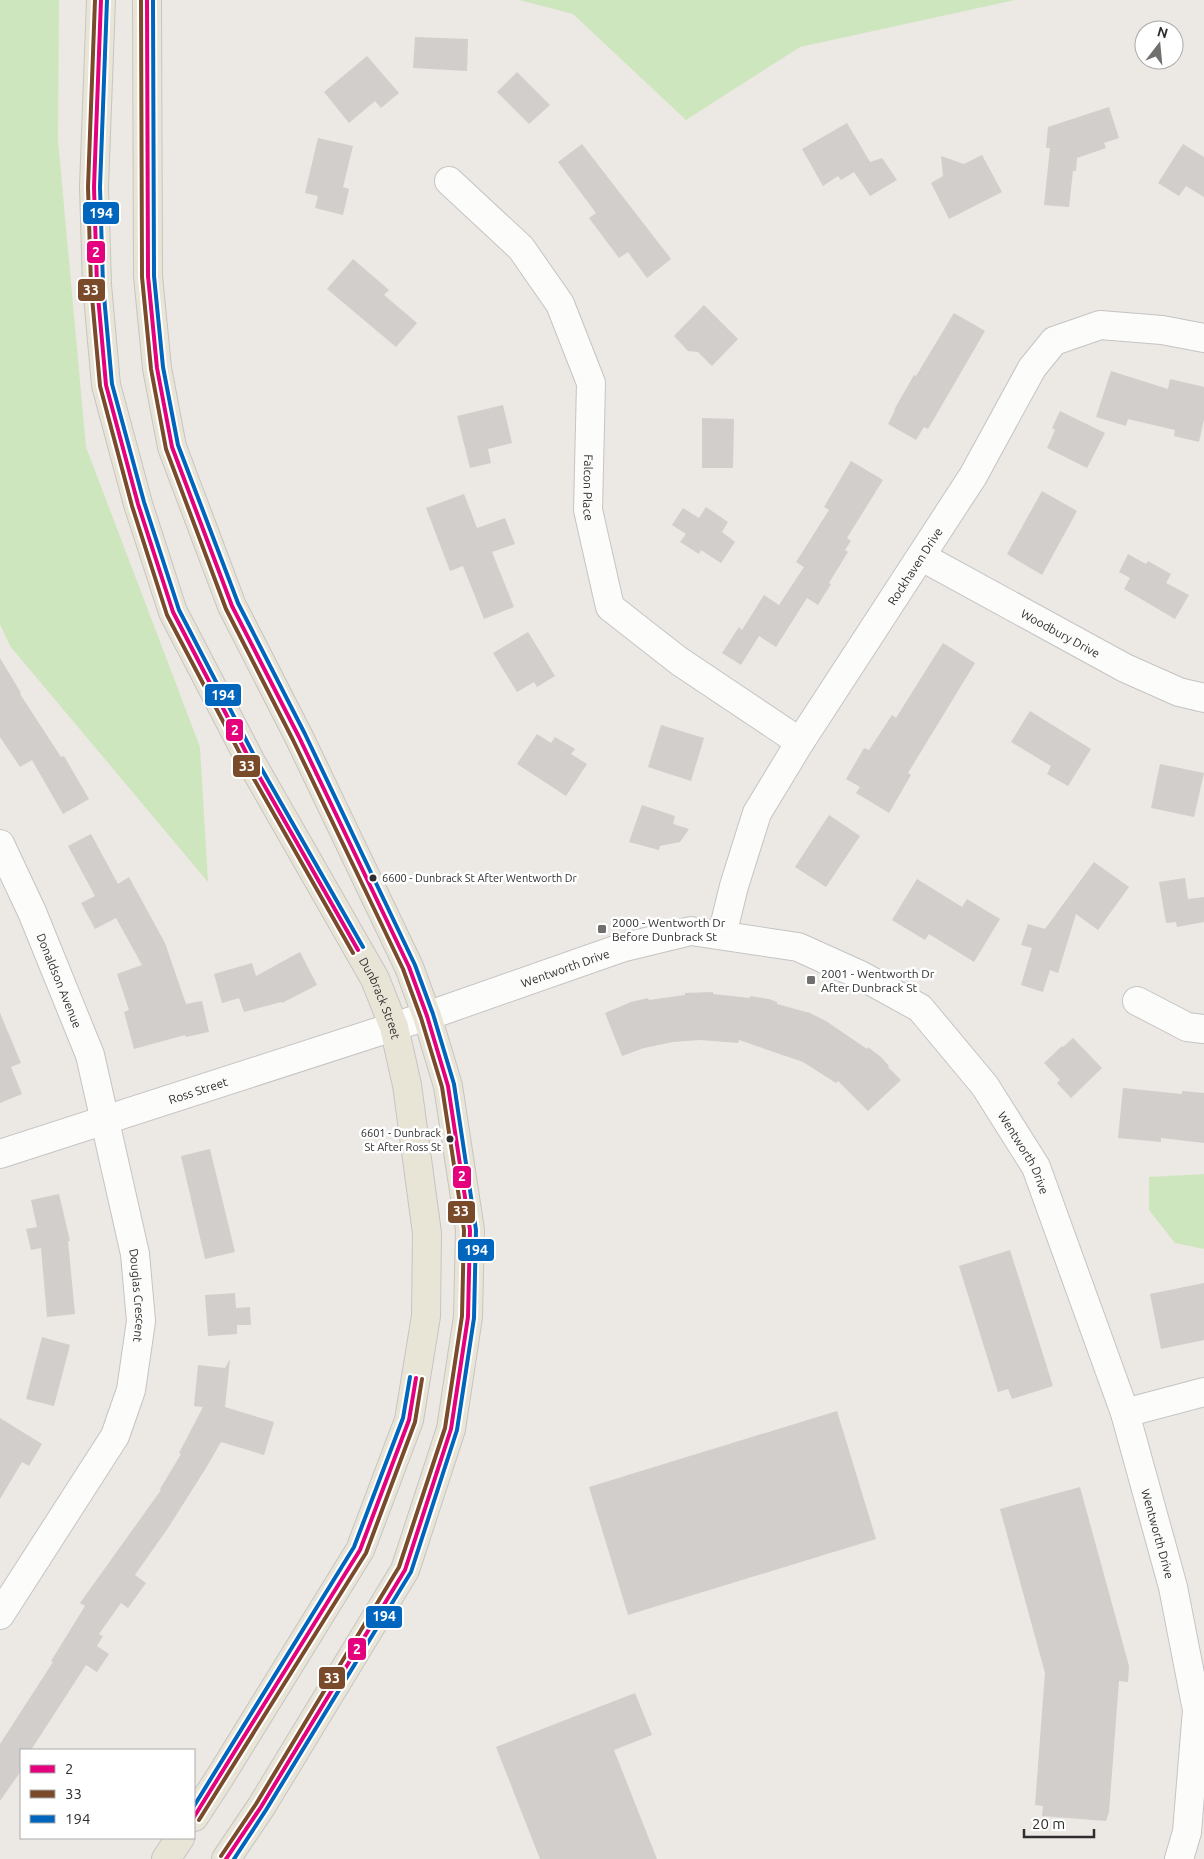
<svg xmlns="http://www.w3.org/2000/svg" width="1204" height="1859" font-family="Ubuntu,sans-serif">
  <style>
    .green { fill: #cee6be }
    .building { fill: #d1cecb }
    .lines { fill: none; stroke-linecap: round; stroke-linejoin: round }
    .minor-casing { stroke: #c5c4c5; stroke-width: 30 }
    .major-casing { stroke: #c6c5c4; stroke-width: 30 }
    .minor { stroke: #fcfcfb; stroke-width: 28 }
    .major { stroke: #e8e4d6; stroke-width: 28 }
    .bus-1-casing { stroke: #fff; stroke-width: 8 }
    .bus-2-casing { stroke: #fff; stroke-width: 8 }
    .bus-3-casing { stroke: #fff; stroke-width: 8 }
    .bus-1 { stroke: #e5007d; stroke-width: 4 }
    .bus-2 { stroke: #7a4b2a; stroke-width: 4 }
    .bus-3 { stroke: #0065bd; stroke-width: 4 }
    .bus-dot { fill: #2e2e2e; stroke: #fff; stroke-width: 2 }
    .poi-dot { fill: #706f6e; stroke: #fff; stroke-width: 2 }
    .labels { text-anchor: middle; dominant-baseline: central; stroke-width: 5; stroke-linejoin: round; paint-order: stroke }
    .bus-label { font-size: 11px; fill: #2e2e2e; stroke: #fff; text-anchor: start }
    .street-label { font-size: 12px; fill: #2e2e2e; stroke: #fff }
    .poi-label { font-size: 12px; fill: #2e2e2e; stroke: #fff; text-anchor: start }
    .line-badge { stroke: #fff; stroke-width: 2 }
    .badge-label { font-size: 14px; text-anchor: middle; font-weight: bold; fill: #fff }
  </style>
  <rect width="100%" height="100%" fill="#ece8e4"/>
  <g class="green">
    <polygon points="0,0 59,0 58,140 86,447 200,747 208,882 10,646 0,624"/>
    <polygon points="519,0 1015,0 800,47 686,120 573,14"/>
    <polygon points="1204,1174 1204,1249 1175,1243 1149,1210 1149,1177"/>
  </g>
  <g class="building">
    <polygon points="415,37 468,39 467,71 413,68"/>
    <polygon points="367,56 399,93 381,108 375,101 349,123 324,92"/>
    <polygon points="517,72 550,105 529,124 497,92"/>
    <polygon points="1109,107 1119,138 1104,143 1106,148 1077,158 1076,171 1073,171 1069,207 1044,205 1050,148 1046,148 1048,127"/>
    <polygon points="847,123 870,162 882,158 897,180 870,196 854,172 841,180 838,176 823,186 802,149"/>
    <polygon points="318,138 353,146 343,187 349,189 343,215 315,208 318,196 305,193"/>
    <polygon points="582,144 671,259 647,278 628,252 619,258 589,218 596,213 558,162"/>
    <polygon points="1183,144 1204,157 1204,197 1186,186 1179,196 1158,183"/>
    <polygon points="982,155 1002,192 949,219 931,183 943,176 941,156 964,164"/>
    <polygon points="353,259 389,290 384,295 417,323 396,347 327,289"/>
    <polygon points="704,305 738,339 712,366 698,352 688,351 674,336"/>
    <polygon points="954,313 985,331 928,429 924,427 916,440 888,424 895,410 894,410 914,375 916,376"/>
    <polygon points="1111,371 1168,389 1170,379 1204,387 1204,419 1199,442 1174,436 1175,430 1128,419 1126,426 1096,417"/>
    <polygon points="503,405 512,443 488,449 491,463 470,468 457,416"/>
    <polygon points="1060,411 1105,433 1087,468 1047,448 1055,430 1052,428"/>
    <polygon points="702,418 734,419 733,468 702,468"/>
    <polygon points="851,461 883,480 847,538 851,541 845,550 848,552 829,583 831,584 818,605 807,598 776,647 759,636 741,665 722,653 739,627 742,630 764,595 779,605 804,567 796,562 829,510 824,507"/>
    <polygon points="1042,491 1077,511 1042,575 1007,554"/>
    <polygon points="464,494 477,528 505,518 515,544 492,552 514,607 484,619 463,566 450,571 426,508"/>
    <polygon points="706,507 728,522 722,532 735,542 721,563 701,550 699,554 680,542 686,534 672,525 683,508 699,518"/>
    <polygon points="1128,554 1146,564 1148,561 1171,574 1166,583 1189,595 1175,619 1124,589 1130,578 1119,572"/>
    <polygon points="528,632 555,676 537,687 534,682 517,692 493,653"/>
    <polygon points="943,643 975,663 908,773 911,775 889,813 856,793 860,787 846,779 864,748 869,750 892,715 896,718"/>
    <polygon points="0,658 21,693 20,694 61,757 64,756 89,799 63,814 32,760 20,767 0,737"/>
    <polygon points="1030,711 1091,749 1068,786 1047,774 1051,766 1011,742"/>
    <polygon points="661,725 704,738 691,781 648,767"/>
    <polygon points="537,734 551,743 555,737 575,749 571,754 587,764 566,796 517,764"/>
    <polygon points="1160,764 1204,773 1194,817 1151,808"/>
    <polygon points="642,805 675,816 673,824 689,829 680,842 660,846 659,850 629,842"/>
    <polygon points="829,815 860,836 826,887 795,867"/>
    <polygon points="91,834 118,884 129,877 165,943 186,1004 202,1001 209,1032 186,1037 185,1035 134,1049 124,1012 129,1010 117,974 142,965 116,918 95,929 81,903 95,896 68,846"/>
    <polygon points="1094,862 1129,887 1098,930 1076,914 1058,973 1050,970 1043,992 1021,985 1032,948 1021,945 1028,924 1045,929"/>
    <polygon points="1185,878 1188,899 1204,897 1204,922 1177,927 1176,922 1166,923 1159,882"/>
    <polygon points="917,879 962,907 967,899 1000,919 974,962 929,934 925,940 892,920"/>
    <polygon points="300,952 317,985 282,1003 281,1002 244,1012 239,998 222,1003 214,974 252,963 256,976"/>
    <polygon points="713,992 713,994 750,998 750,996 769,999 777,1002 777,1004 810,1013 826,1021 867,1049 868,1047 882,1058 889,1066 888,1067 901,1080 868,1111 838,1081 836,1083 803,1062 739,1040 738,1043 700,1040 673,1042 644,1048 622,1056 605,1013 631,1002 648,998 649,1000 685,995 685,993"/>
    <polygon points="0,1013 21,1063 11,1067 22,1094 0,1103"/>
    <polygon points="1073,1038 1102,1068 1071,1098 1057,1083 1060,1080 1044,1063 1062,1046 1063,1047"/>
    <polygon points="1123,1088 1182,1094 1182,1091 1204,1093 1204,1143 1161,1138 1161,1142 1118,1138"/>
    <polygon points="210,1149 235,1252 205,1259 181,1156"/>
    <polygon points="59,1194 70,1241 68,1241 75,1314 47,1317 41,1248 31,1250 26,1229 37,1227 31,1200"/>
    <polygon points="1010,1250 1053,1386 1012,1399 1008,1389 998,1392 959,1266"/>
    <polygon points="1204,1283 1204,1340 1161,1349 1150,1294"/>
    <polygon points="235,1293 236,1308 250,1307 251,1325 237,1325 237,1334 208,1336 205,1295"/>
    <polygon points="42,1337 70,1345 54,1406 26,1399"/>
    <polygon points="230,1359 225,1407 274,1422 264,1455 221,1442 206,1468 168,1528 135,1575 146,1583 128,1608 121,1603 99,1634 103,1636 97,1646 109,1654 97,1672 86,1665 31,1750 21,1750 21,1771 0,1801 0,1744 53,1662 51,1661 85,1606 80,1603 161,1490 160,1489 181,1454 179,1453 203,1407 194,1406 198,1365 225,1368"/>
    <polygon points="837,1411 876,1539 628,1615 589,1487"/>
    <polygon points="0,1418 42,1444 29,1466 22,1462 0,1499"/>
    <polygon points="1080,1487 1129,1666 1128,1682 1119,1681 1109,1812 1106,1821 1042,1816 1043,1806 1035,1805 1045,1673 1000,1509"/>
    <polygon points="635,1693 652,1735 614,1750 657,1859 540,1859 496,1747"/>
  </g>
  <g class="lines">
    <defs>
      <g id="minor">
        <path id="s1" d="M449 181 521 248 560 304 591 383 588 510 610 607 679 661 800 742"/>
        <path id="s2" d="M922 557 1125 668 1179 692 1204 698"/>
        <path id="s3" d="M0 844 32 912 90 1055 135 1254 141 1321 131 1390 115 1436 0 1615"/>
        <path id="s4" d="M722 935 734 886 757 813 800 742 973 476 1032 368 1054 341 1100 325 1162 330 1204 338"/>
        <polyline points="1137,1001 1187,1027 1204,1029"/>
        <path id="s5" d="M0 1154 427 1016 621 948 691 931 798 947 860 975 920 1008 985 1086 1036 1167 1125 1413 1173 1587 1197 1710 1187 1832 1179 1859"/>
        <polyline points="1125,1413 1204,1392"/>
      </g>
      <g id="major">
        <path id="s6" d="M101 0 94 187 97 285 106 385 138 504 173 612 251 762 375 979 394 1027 407 1085 427 1233 426 1316 409 1420 360 1550 220 1777 194 1817"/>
        <polyline points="147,0 148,276 157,368 172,447 232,606 299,737 409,967 427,1016 448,1086 470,1230 468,1317 451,1429 405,1570 261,1807 226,1859"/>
        <polyline points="166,1859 180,1838"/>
      </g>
    </defs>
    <use href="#minor" class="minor-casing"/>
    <use href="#major" class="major-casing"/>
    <use href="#minor" class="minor"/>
    <use href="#major" class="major"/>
    <defs>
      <g id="bus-1">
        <polyline points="101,0 94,187 97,285 106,385 138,504 173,612 251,762 358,950"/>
        <polyline points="147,0 148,276 157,368 172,447 232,606 299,737 409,967 427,1016 448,1086 470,1230 468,1317 451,1429 405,1570 261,1807 226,1859"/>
        <polyline points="194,1817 360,1550 409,1420 416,1378"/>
      </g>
      <g id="bus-2">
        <polyline points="95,0 88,187 91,286 100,386 132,506 167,615 246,765 353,953"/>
        <polyline points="141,0 142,277 151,369 166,449 226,609 293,740 403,969 421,1018 442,1087 464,1230 462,1316 445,1428 399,1567 256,1804 221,1856"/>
        <polyline points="199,1820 366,1553 415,1422 422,1379"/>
      </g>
      <g id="bus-3">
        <polyline points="107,0 100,187 103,285 112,384 144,502 179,610 256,759 363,947"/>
        <polyline points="153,0 154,276 163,367 178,445 238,603 305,734 415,965 433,1014 454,1084 476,1230 474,1318 457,1430 411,1572 266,1810 234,1859"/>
        <polyline points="194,1806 354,1547 403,1418 410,1377"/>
      </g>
    </defs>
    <use href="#bus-1" class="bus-1-casing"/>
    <use href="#bus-2" class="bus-2-casing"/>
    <use href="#bus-3" class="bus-3-casing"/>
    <use href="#bus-1" class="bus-1"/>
    <use href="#bus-2" class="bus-2"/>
    <use href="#bus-3" class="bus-3"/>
  </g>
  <g class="bus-dot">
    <circle cx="373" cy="878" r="4.5"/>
    <circle cx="450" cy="1139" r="4.5"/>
  </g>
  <g class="poi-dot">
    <rect x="597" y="924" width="10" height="10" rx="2.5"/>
    <rect x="806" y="975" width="10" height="10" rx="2.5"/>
  </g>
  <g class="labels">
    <g class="bus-label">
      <text x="382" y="878">6600 - Dunbrack St After Wentworth Dr</text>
      <text x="441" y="1133" text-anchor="end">6601 - Dunbrack<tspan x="441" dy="14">St After Ross St</tspan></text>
    </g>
    <g class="street-label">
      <text stroke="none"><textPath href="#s1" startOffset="356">Falcon Place</textPath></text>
      <text stroke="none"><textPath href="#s4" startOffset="420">Rockhaven Drive</textPath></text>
      <text stroke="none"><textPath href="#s2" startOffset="158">Woodbury Drive</textPath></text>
      <text stroke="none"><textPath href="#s5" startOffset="595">Wentworth Drive</textPath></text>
      <text stroke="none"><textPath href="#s3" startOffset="149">Donaldson Avenue</textPath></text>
      <text stroke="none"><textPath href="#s6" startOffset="1061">Dunbrack Street</textPath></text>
      <text stroke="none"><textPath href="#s5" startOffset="208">Ross Street</textPath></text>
      <text stroke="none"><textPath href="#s5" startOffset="1150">Wentworth Drive</textPath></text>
      <text stroke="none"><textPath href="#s3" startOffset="475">Douglas Crescent</textPath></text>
      <text stroke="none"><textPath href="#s5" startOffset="1555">Wentworth Drive</textPath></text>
    </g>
    <g class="poi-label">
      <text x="612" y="922">2000 - Wentworth Dr<tspan x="612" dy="14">Before Dunbrack St</tspan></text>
      <text x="821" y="973">2001 - Wentworth Dr<tspan x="821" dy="14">After Dunbrack St</tspan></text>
    </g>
  </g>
  <g class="line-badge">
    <rect x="82" y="201" width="38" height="24" rx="5" fill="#0065bd"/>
    <rect x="86" y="240" width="20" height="24" rx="5" fill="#e5007d"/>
    <rect x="77" y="278" width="29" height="24" rx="5" fill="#7a4b2a"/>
    <rect x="204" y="683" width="38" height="24" rx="5" fill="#0065bd"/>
    <rect x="225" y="718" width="19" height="24" rx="5" fill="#e5007d"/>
    <rect x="232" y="754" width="29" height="24" rx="5" fill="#7a4b2a"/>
    <rect x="452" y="1165" width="20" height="24" rx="5" fill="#e5007d"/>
    <rect x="447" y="1200" width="29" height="24" rx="5" fill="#7a4b2a"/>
    <rect x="457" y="1238" width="38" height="24" rx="5" fill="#0065bd"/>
    <rect x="365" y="1605" width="38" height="24" rx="5" fill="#0065bd"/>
    <rect x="347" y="1637" width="20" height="24" rx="5" fill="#e5007d"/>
    <rect x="318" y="1666" width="28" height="24" rx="5" fill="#7a4b2a"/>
  </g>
  <g class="badge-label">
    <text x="101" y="218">194</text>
    <text x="96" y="257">2</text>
    <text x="91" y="295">33</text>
    <text x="223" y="700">194</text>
    <text x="235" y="735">2</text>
    <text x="247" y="771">33</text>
    <text x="462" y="1181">2</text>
    <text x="461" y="1216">33</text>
    <text x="476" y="1255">194</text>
    <text x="384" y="1621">194</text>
    <text x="357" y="1654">2</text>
    <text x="332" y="1683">33</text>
  </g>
  <rect x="20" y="1749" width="175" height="90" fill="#ffffff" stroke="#ababab"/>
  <rect x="30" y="1765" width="25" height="8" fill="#e5007d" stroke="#ababab"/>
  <text x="65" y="1774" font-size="15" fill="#2e2e2e">2</text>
  <rect x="30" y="1790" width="25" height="8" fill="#7a4b2a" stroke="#ababab"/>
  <text x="65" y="1799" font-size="15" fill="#2e2e2e">33</text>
  <rect x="30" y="1815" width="25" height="8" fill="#0065bd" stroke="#ababab"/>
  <text x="65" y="1824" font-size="15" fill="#2e2e2e">194</text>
  <g transform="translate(1159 45) rotate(16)"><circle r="24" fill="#ffffff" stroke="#ababab"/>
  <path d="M0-4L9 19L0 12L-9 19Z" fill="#706f6e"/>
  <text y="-8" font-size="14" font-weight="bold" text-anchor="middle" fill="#2e2e2e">N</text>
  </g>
  <path d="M1024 1829v8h70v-8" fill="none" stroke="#2e2e2e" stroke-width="2.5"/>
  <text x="1032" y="1829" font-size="15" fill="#2e2e2e" stroke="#ffffff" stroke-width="4" paint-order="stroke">20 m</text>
</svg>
